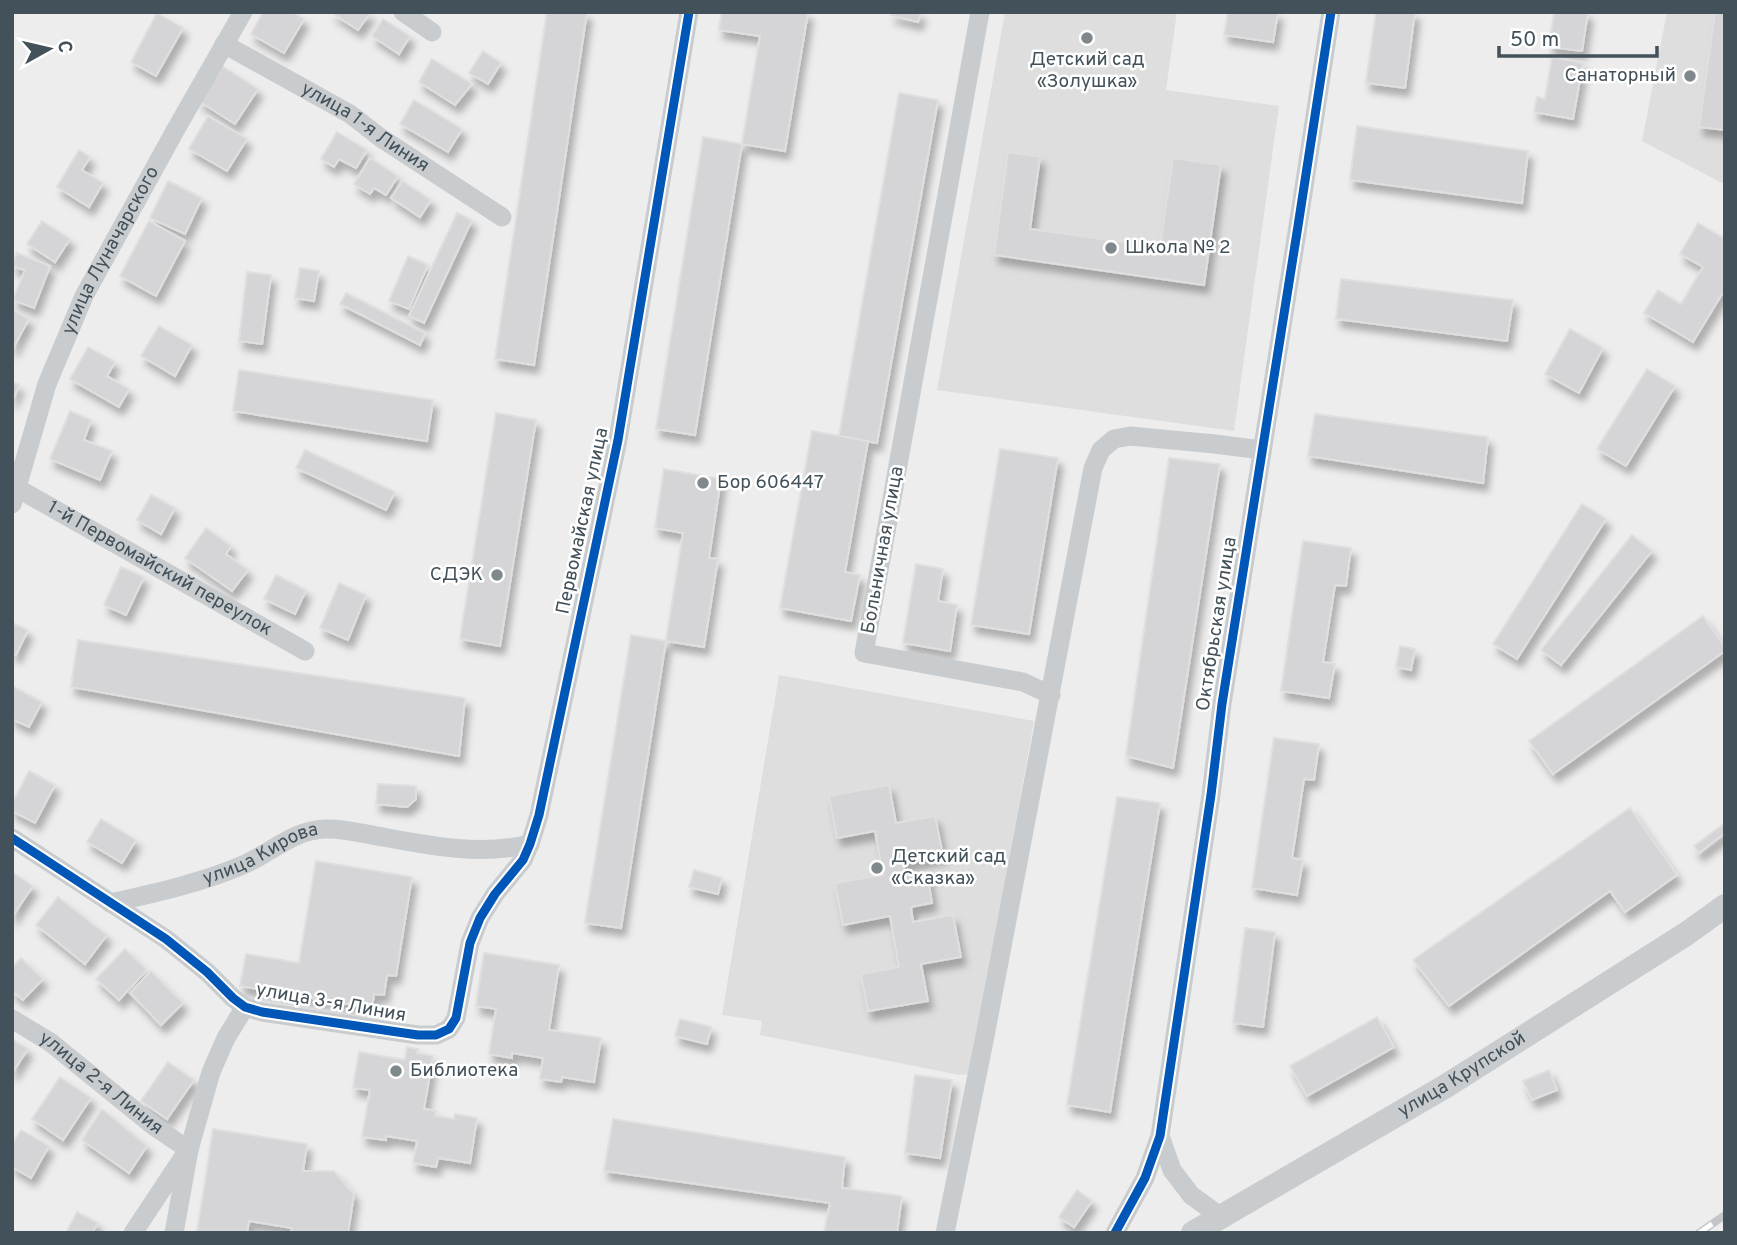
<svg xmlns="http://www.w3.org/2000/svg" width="1737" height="1245" font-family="Overpass,sans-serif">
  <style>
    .education { fill: #dfdedf }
    .building { fill: #d5d5d7; stroke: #dfdfe0; stroke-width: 2; filter: url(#shadow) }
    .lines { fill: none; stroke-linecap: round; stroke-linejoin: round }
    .minor { stroke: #c9ccce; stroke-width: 19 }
    .tertiary { stroke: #c9ccce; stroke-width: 24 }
    .rail-casing { stroke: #c3c5c8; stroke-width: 8 }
    .rail { stroke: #fff; stroke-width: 5; stroke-dasharray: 16; stroke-linecap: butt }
    .cycleway-casing { stroke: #fff; stroke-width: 13 }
    .cycleway { stroke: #0057b8; stroke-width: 9 }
    .poi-dot { fill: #7f888d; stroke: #fff; stroke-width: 2.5 }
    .labels { text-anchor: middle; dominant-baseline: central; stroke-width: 5; stroke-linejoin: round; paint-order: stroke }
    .poi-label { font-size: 19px; fill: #43515a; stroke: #fff; text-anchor: start }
    .street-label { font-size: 19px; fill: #43515a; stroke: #fff }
  </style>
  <defs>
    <filter id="shadow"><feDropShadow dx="4.5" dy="8" stdDeviation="3.5" flood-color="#0004"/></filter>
  </defs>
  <rect width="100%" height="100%" fill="#eeeded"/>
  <g class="education">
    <polygon points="1005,12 1177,12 1166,90 1279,106 1234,431 937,390"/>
    <polygon points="1667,12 1725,12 1725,183 1720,182 1642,141"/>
    <polygon points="779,675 1034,721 970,1074 959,1075 760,1035 762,1021 722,1015"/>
  </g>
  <g class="building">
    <polygon points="263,12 292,12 304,19 284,53 251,34"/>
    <polygon points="331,12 369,12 370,13 358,30"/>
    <polygon points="547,12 587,12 534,365 495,359"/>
    <polygon points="722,12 808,12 801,54 758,47 760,36 719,30"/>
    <polygon points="722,12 808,12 785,151 742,144 760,36 719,30"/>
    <polygon points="891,12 921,12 918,22 891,15"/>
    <polygon points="1228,12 1278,12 1273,42 1224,35"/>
    <polygon points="1376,12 1415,12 1405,88 1366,83"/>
    <polygon points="1554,12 1588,12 1582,51 1549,47"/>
    <polygon points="1715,12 1725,12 1725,130 1699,127"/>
    <polygon points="157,13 183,28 156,76 131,62"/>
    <polygon points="383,19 410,36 399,54 372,36"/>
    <polygon points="483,51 501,63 488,84 469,73"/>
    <polygon points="1552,57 1583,63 1573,119 1534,112 1537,97 1545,99"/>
    <polygon points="432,59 472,84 455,105 419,82"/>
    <polygon points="222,66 258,89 235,124 199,101"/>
    <polygon points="899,93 938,100 877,443 839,436"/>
    <polygon points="414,100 462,129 448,152 400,124"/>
    <polygon points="208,116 247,139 227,171 189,149"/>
    <polygon points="1357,126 1528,151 1522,203 1350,180"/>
    <polygon points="337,132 367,150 356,168 339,159 334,167 321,159"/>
    <polygon points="703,137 742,144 695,435 656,429"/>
    <polygon points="79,150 90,157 82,170 103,183 89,207 57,187"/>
    <polygon points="1008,152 1040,157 1030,229 1160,247 1173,158 1221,165 1204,285 994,255"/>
    <polygon points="370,158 398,176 386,195 374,188 370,194 354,184"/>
    <polygon points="168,181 202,198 185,234 150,218"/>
    <polygon points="402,181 431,200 420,217 391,198"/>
    <polygon points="457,213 472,220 424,323 409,316"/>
    <polygon points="42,221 70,239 55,262 27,244"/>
    <polygon points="149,221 185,241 156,296 120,276"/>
    <polygon points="1698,223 1725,239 1725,296 1722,294 1693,342 1644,313 1658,290 1681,304 1703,267 1680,254"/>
    <polygon points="17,253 50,266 34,308 13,300 25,270 12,266"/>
    <polygon points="408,256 428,265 409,309 389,301"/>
    <polygon points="300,268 319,271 314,301 295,298"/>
    <polygon points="247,272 271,275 262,344 239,341"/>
    <polygon points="1341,279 1513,300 1507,341 1336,319"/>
    <polygon points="346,293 425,333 420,345 340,304"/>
    <polygon points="12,310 29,319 12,350"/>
    <polygon points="159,326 192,345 175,376 141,356"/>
    <polygon points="1570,329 1603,348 1579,393 1545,374"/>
    <polygon points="88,347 115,362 107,376 129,389 119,407 70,379"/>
    <polygon points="1647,369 1675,386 1626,466 1597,449"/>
    <polygon points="239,370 433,400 427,441 233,411"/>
    <polygon points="12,382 19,385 12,401"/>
    <polygon points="70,411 91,420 84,440 112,451 100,480 50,459"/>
    <polygon points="496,413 536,420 500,646 460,639"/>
    <polygon points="1315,414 1488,437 1483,483 1308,456"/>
    <polygon points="812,431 868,441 845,572 860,575 851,621 780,608"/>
    <polygon points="1000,449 1058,458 1029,634 971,625"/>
    <polygon points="305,450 395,492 386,510 296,468"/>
    <polygon points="1169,458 1220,464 1173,768 1126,756"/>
    <polygon points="664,469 721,479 709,558 718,559 704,647 666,641 683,533 655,528"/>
    <polygon points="151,495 175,508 161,534 137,520"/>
    <polygon points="1582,504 1606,519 1517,659 1493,644"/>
    <polygon points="206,528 231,546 226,554 248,570 232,591 185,558"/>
    <polygon points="1632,535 1652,551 1561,665 1541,650"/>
    <polygon points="1303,541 1351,548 1346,586 1335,585 1323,662 1335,664 1329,698 1281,691"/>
    <polygon points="916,564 943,569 938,601 957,605 950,651 903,643"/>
    <polygon points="121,567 144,577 126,615 104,605"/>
    <polygon points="276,575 306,590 295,614 264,599"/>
    <polygon points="339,583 366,595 348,640 320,628"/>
    <polygon points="1703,616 1725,647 1725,651 1553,774 1529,741"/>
    <polygon points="12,623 28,630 16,655 12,653"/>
    <polygon points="631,635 666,641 621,928 585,923"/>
    <polygon points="78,640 465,698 459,756 71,687"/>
    <polygon points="1400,646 1415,649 1411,670 1396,667"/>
    <polygon points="12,686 42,702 29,727 12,719"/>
    <polygon points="1274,738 1319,744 1314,780 1304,779 1292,858 1303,860 1297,895 1252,888"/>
    <polygon points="29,771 55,785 35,823 12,811 12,804"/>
    <polygon points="378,784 416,786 416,799 407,807 376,804"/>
    <polygon points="889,785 896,823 935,816 943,855 903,863 905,876 927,872 932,903 911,907 913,922 953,915 961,957 921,964 928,1001 868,1011 861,974 899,967 890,916 843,925 835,883 883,875 875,831 837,838 829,796"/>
    <polygon points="1117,797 1160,803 1110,1112 1067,1105"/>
    <polygon points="1630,808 1677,875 1625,912 1610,891 1449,1006 1413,960"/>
    <polygon points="101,819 136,840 122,863 87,842"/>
    <polygon points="1725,823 1725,833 1699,853 1694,846"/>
    <polygon points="316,861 412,877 396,976 387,975 384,995 374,994 372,1008 240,986 246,954 299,963"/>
    <polygon points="694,870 722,878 718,894 689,887"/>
    <polygon points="12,872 33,886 12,917"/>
    <polygon points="58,897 107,935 85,964 36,925"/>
    <polygon points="1245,928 1275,932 1263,1027 1233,1023"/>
    <polygon points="125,949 147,970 119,1000 96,979"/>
    <polygon points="484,953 559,965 549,1030 601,1038 594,1082 562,1077 561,1082 540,1079 543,1058 512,1053 512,1058 489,1054 496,1009 476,1006"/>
    <polygon points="21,958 43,979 23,1000 12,991 12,968"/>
    <polygon points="151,971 183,1003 161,1025 130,993"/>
    <polygon points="1377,1017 1394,1047 1307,1096 1290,1066"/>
    <polygon points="680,1019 711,1027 707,1044 675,1036"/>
    <polygon points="12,1039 28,1049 12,1073"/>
    <polygon points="407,1047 418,1049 417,1053 433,1056 424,1109 436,1111 435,1116 454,1119 455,1114 477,1118 470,1163 438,1158 436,1167 413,1163 417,1141 386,1136 386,1140 362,1137 370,1090 353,1088 359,1052 405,1060"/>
    <polygon points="168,1062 194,1080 167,1119 141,1101"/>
    <polygon points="1549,1070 1557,1090 1532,1100 1523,1081"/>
    <polygon points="915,1075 952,1080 940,1158 905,1153"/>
    <polygon points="60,1077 91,1098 63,1140 32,1119"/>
    <polygon points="102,1109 147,1146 129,1173 82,1140"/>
    <polygon points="613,1119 845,1157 842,1188 902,1196 897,1233 824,1233 830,1203 604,1171"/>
    <polygon points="213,1129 307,1144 303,1171 334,1171 354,1194 348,1233 291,1233 292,1228 249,1221 247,1233 197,1233"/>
    <polygon points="21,1130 49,1146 31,1178 12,1167 12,1145"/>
    <polygon points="1077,1190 1092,1201 1074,1227 1059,1217"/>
    <polygon points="77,1212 98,1223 92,1233 66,1233"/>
  </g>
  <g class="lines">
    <g class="minor">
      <polyline points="403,12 432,32"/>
      <polyline points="980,12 864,653 1023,682 1051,695"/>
      <path id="s1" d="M224 44 350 114 381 138 502 217"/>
      <path id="s2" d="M17 488 305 651"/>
      <path id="s3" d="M12 504 47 384 84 296 176 129 243 12"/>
      <polyline points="12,838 166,939 207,972 233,998 245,1007 262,1012 418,1035 436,1035 449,1029 456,1018 470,943 480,918 495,894 523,860 530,844 539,815 618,440 689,12"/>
      <path id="s4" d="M110 903C155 893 201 883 243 865 271 853 293 830 325 829 344 828 364 834 383 837 431 846 481 856 530 844"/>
      <path id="s5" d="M12 1019 50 1042 155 1127 189 1150"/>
      <polyline points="1160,1136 1172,1170 1191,1195 1221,1217"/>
      <polyline points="133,1233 184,1156"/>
      <polyline points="174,1233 189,1150 211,1072 226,1038 245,1007"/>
      <polyline points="945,1233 985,1036 1093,468 1101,450 1114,439 1130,436 1215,444 1262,450"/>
      <polyline points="1115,1233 1145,1178 1160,1136 1211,795 1222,704 1298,226 1331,12"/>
    </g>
    <path class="tertiary" id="s6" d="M1193 1233 1446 1086 1686 934 1725 906"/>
    <defs>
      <polyline id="rail" points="1699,1233 1725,1215"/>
    </defs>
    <use href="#rail" class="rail-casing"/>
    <use href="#rail" class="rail"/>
    <defs>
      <g id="cycleway">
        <polyline points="12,838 166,939 207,972 233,998 245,1007 262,1012 418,1035 436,1035 449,1029 456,1018 470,943 480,918 495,894 523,860 530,844 539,815 618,440 689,12"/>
        <polyline points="1115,1233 1145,1178 1160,1136 1211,795 1222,704 1298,226 1331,12"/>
      </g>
    </defs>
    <use href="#cycleway" class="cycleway-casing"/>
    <use href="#cycleway" class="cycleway"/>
  </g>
  <g class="poi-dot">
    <circle cx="1087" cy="38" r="7"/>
    <circle cx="1690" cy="76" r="7"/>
    <circle cx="1111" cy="248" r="7"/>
    <circle cx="703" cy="483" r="7"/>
    <circle cx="497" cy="575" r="7"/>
    <circle cx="877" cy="868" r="7"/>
    <circle cx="396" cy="1071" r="7"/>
  </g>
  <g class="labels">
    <g class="poi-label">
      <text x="1087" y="60" text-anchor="middle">Детский сад<tspan x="1087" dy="22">«Золушка»</tspan></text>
      <text x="1676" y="76" text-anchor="end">Санаторный</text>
      <text x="1125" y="248">Школа № 2</text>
      <text x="717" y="483">Бор 606447</text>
      <text x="483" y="575" text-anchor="end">СДЭК</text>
      <text x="891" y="857">Детский сад<tspan x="891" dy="22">«Сказка»</tspan></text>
      <text x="410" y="1071">Библиотека</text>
    </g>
    <g class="street-label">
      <text stroke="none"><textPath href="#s1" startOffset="164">улица 1-я Линия</textPath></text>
      <text stroke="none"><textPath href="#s3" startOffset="273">улица Луначарского</textPath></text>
      <text transform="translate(583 521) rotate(-78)">Первомайская улица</text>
      <text transform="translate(883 550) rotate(-80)">Больничная улица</text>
      <text stroke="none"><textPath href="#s2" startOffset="164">1-й Первомайский переулок</textPath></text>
      <text transform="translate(1217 624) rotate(-81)">Октябрьская улица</text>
      <text stroke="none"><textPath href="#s4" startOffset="159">улица Кирова</textPath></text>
      <text transform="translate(331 1003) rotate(10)">улица 3-я Линия</text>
      <text stroke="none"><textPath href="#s6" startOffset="312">улица Крупской</textPath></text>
      <text stroke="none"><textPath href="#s5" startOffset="110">улица 2-я Линия</textPath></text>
    </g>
  </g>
  <rect width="1737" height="1245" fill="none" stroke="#43515a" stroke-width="28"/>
  <g transform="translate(49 49) rotate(82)" stroke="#ffffff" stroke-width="5" paint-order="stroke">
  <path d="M0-5L12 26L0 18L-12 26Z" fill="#43515a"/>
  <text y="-10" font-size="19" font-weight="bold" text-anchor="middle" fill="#43515a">С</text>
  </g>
  <path d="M1499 46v10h158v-10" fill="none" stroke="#43515a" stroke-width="3.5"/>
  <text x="1510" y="46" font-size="21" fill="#43515a" stroke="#ffffff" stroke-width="5" paint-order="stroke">50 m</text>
</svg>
